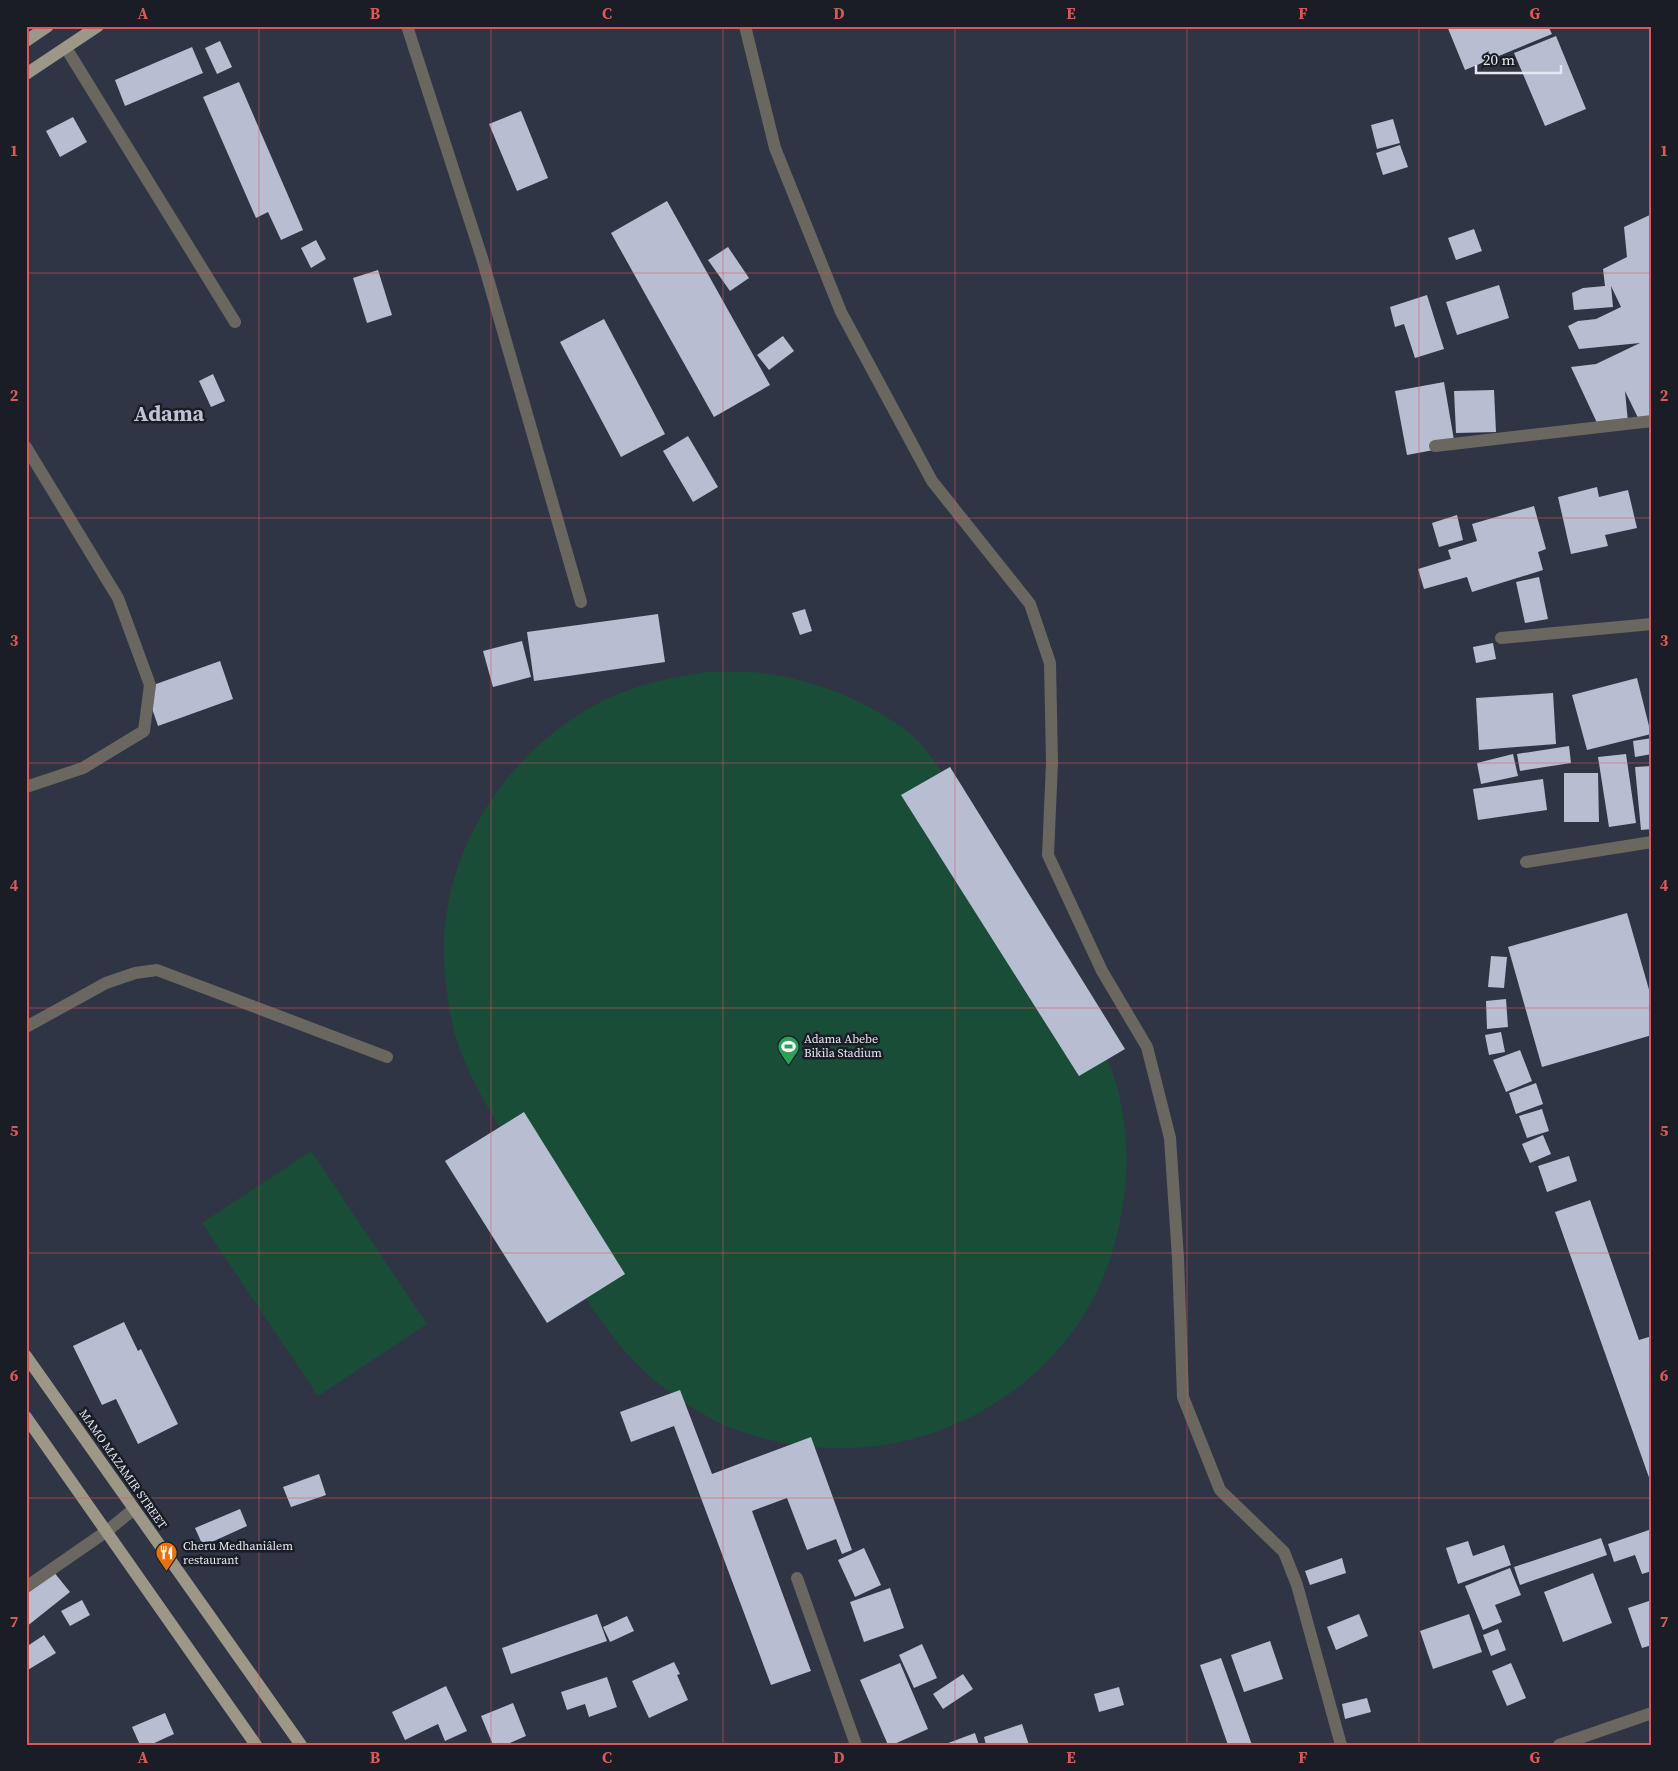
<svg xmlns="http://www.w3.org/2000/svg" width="1678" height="1771" font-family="'Source Serif 4',serif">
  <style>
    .green { fill: #194d37 }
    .building { fill: #b7bed2 }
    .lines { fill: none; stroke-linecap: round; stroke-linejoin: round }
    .minor { stroke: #69675f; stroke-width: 12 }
    .major { stroke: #9c9786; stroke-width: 12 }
    .grid { fill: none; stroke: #da585a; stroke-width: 1; stroke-opacity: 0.55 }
    .labels { text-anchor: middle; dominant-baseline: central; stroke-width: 5; stroke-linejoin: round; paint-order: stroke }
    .poi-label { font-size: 12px; fill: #e4e7f2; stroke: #1a1d24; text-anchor: start }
    .street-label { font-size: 12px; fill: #e4e7f2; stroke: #1a1d24 }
    .town-label { font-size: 22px; font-weight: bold; fill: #bcc3d7; stroke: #1a1d24 }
    .neatline { fill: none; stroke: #da585a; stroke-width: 2 }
    .grid-label { font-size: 16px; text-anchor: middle; font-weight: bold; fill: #da585a }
  </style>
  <rect width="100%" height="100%" fill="#303545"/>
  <g class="green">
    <path d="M706 672C721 672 737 671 752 672 808 677 873 701 916 739 926 748 934 761 942 772L950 767 1125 1049 1107 1059C1129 1107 1131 1175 1119 1226 1113 1251 1106 1276 1093 1299 1042 1395 935 1453 827 1448 788 1446 746 1437 710 1418 683 1403 656 1384 634 1361 616 1343 601 1320 586 1299L547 1323 445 1161 499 1127C481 1095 462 1064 453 1027 447 999 443 970 444 941 448 835 521 735 618 694 647 682 676 677 706 672Z"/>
    <polygon points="311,1151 427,1324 318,1396 202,1223"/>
  </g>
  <g class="building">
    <polygon points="1447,26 1548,26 1552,34 1465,70"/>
    <polygon points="1556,36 1586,109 1545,126 1514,53"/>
    <polygon points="220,41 232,67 217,74 205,48"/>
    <polygon points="192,47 203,73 125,106 115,80"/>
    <polygon points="239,82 303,230 281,240 268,212 256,218 203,97"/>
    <polygon points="521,111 548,178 517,191 489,124"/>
    <polygon points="73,117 87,142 60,157 46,131"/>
    <polygon points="1393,119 1400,143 1377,149 1371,125"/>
    <polygon points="1400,145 1408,167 1383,175 1376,153"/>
    <polygon points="667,201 770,385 714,417 611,233"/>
    <polygon points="1652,214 1652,421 1640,422 1625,391 1628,422 1598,425 1571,367 1596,364 1640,343 1579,349 1568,326 1578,321 1596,319 1621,307 1611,286 1613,307 1574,310 1572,293 1583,288 1605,286 1603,269 1627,257 1624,227"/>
    <polygon points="1474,229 1482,251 1456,260 1448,238"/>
    <polygon points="316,240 326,259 311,268 301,248"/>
    <polygon points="728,247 749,278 730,291 708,260"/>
    <polygon points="378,270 392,315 367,323 353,278"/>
    <polygon points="1499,285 1509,318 1457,335 1446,302"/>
    <polygon points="1427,295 1444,349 1415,358 1404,324 1395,327 1390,307"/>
    <polygon points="604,319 665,434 621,457 560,342"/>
    <polygon points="783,336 794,351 769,370 757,355"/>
    <polygon points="213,374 225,401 211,407 199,381"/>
    <polygon points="1444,382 1455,446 1407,455 1395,391"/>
    <polygon points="1494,390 1496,432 1456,433 1454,391"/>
    <polygon points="688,436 718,487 693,502 663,451"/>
    <polygon points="1597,487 1599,497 1628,490 1637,528 1605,535 1608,546 1571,554 1558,497"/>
    <polygon points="1534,506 1546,549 1538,552 1543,570 1472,592 1467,577 1424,589 1418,569 1451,559 1448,550 1477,541 1472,524"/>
    <polygon points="1457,515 1463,540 1439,547 1432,523"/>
    <polygon points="1539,577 1548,619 1525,623 1516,582"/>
    <polygon points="805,609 812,631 800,635 792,613"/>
    <polygon points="658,614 665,662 534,681 527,632"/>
    <polygon points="522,641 531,677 493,687 483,651"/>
    <polygon points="1493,643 1496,659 1476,663 1473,647"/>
    <polygon points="220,661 233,699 158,726 145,688"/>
    <polygon points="1637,678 1651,734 1587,750 1572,695"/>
    <polygon points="1553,693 1556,744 1479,750 1476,698"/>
    <polygon points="1652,738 1652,754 1635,757 1633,741"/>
    <polygon points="1569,746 1571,763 1520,771 1517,754"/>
    <polygon points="1513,754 1518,776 1481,784 1477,763"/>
    <polygon points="1626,754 1636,823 1609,827 1598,757"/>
    <polygon points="1652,766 1652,829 1641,830 1635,767"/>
    <polygon points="950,767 1125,1049 1079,1076 901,795"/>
    <polygon points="1564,773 1598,773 1599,822 1564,822"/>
    <polygon points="1543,779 1547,810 1478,820 1473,789"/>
    <polygon points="1627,913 1652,1000 1652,1035 1542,1067 1508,947"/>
    <polygon points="1491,956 1507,957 1504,988 1488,987"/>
    <polygon points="1506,999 1508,1027 1487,1029 1486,1001"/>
    <polygon points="1501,1032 1505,1052 1489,1055 1485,1035"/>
    <polygon points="1520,1050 1532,1081 1506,1092 1493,1060"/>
    <polygon points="1536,1083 1543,1104 1516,1114 1509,1093"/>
    <polygon points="1542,1109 1549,1131 1527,1138 1519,1116"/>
    <polygon points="524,1112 625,1274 547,1323 445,1161"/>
    <polygon points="1543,1135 1551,1154 1530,1163 1522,1144"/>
    <polygon points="1569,1156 1577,1181 1547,1192 1538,1166"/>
    <polygon points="1590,1200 1639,1340 1652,1336 1652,1486 1555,1212"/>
    <polygon points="124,1322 138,1351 141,1349 178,1424 138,1444 116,1399 102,1405 73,1346"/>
    <polygon points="680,1390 712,1474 811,1437 852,1550 842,1554 836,1539 807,1550 787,1498 752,1511 811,1671 771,1685 674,1426 631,1442 620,1412"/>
    <polygon points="319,1474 326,1495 291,1507 283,1487"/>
    <polygon points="240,1509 247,1526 203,1546 195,1528"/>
    <polygon points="1652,1529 1652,1571 1642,1574 1635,1555 1614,1562 1608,1544"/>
    <polygon points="1601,1538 1607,1555 1520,1585 1514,1567"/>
    <polygon points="1468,1541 1473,1556 1504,1545 1511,1565 1458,1584 1446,1548"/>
    <polygon points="864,1548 881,1585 855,1597 838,1560"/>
    <polygon points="1342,1558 1346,1573 1310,1585 1305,1571"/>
    <polygon points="1510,1568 1521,1595 1495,1605 1502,1622 1483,1630 1465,1586"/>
    <polygon points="53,1571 70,1592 26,1627 26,1593"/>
    <polygon points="1593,1573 1612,1623 1563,1642 1544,1592"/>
    <polygon points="890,1588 904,1628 864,1642 850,1602"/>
    <polygon points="82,1600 90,1615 70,1626 61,1611"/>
    <polygon points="1652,1600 1652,1645 1642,1648 1628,1608"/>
    <polygon points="597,1614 607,1641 511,1674 502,1648"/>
    <polygon points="1359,1614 1368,1636 1336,1650 1327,1627"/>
    <polygon points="1469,1614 1482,1652 1433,1669 1420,1631"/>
    <polygon points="627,1616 634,1631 610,1642 603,1627"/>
    <polygon points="1498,1629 1506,1650 1491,1656 1483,1635"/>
    <polygon points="44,1635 56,1653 26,1671 26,1647"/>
    <polygon points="1270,1641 1283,1679 1244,1692 1231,1655"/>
    <polygon points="922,1644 937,1678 914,1688 899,1655"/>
    <polygon points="1221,1658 1252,1745 1228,1745 1200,1665"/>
    <polygon points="674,1662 680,1674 677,1675 688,1700 649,1718 632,1681"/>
    <polygon points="900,1663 928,1729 892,1745 888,1745 860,1680"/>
    <polygon points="1511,1663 1526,1698 1507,1706 1492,1671"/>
    <polygon points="963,1674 973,1689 943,1709 933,1694"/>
    <polygon points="607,1677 617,1707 589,1717 585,1704 567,1710 561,1692"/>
    <polygon points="446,1686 467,1731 445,1741 438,1724 405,1740 392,1712"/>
    <polygon points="1119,1687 1124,1705 1099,1712 1094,1694"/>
    <polygon points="1367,1698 1371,1712 1345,1719 1342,1704"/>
    <polygon points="513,1703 526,1736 505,1745 493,1745 481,1716"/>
    <polygon points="165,1713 174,1734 150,1745 140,1745 132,1727"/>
    <polygon points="1022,1724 1029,1745 986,1745 984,1737"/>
    <polygon points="975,1733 979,1745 943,1745"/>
  </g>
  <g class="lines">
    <g class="minor">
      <polyline points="407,26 482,258 581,602"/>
      <polyline points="745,26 775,148 841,312 932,481 1030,604 1050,663 1052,763 1048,855 1102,971 1147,1047 1170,1138 1178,1258 1183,1397 1220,1490 1284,1552 1297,1585 1341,1745"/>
      <polyline points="66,48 235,322"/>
      <polyline points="1435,446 1652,421"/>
      <polyline points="26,447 118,598 150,685 144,731 83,768 26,787"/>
      <polyline points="1501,638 1652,624"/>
      <polyline points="1526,862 1652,842"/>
      <polyline points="26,1027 106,983 135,973 157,970 387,1057"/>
      <polyline points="797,1578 856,1745"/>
      <polyline points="26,1587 107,1531 134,1509"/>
      <polyline points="1559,1745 1652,1713"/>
    </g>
    <g class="major">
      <polyline points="26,41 48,26"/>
      <polyline points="26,74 98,26"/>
      <polyline points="26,1356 301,1745"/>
      <polyline points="26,1417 256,1745"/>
    </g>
  </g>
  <path class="grid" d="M259 26V1745M491 26V1745M723 26V1745M955 26V1745M1187 26V1745M1419 26V1745M26 273H1652M26 518H1652M26 763H1652M26 1008H1652M26 1253H1652M26 1498H1652"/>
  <defs>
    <symbol id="stadium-pin" viewBox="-11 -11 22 30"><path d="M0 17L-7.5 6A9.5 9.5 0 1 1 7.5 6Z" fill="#2e9e5b" stroke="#1a1d24"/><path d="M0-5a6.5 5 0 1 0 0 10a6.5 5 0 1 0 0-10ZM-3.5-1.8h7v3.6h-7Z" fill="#fff"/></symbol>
    <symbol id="restaurant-pin" viewBox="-11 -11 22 30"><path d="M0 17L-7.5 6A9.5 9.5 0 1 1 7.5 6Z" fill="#e8710a" stroke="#1a1d24"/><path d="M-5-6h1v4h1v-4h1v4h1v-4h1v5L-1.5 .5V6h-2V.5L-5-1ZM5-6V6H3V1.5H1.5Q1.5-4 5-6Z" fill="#fff"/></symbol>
  </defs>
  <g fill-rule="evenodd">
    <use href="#stadium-pin" x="776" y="1034" width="25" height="34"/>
    <use href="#restaurant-pin" x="154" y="1540" width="25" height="34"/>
  </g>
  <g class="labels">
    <g class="poi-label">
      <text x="804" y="1039">Adama Abebe<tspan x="804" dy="14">Bikila Stadium</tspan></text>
      <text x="183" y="1546">Cheru Medhaniâlem<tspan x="183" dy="14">restaurant</tspan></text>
    </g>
    <g class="street-label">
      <text transform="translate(123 1469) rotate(55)">MAMO MAZAMIR STREET</text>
    </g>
    <g class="town-label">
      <text x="169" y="413">Adama</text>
    </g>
  </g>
  <rect width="1678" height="1771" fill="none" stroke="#1a1d24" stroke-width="55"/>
  <path d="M1476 65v8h85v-8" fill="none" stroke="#e4e7f2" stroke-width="2.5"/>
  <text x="1483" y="65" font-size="15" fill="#e4e7f2" stroke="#1a1d24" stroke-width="4" paint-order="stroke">20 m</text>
  <rect x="28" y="28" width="1622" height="1716" class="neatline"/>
  <g class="grid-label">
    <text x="143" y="19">A</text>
    <text x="375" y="19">B</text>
    <text x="607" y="19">C</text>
    <text x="839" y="19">D</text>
    <text x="1071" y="19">E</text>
    <text x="1303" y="19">F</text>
    <text x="1535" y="19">G</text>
    <text x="14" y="156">1</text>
    <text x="1664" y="156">1</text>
    <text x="14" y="401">2</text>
    <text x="1664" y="401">2</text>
    <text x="14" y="646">3</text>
    <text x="1664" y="646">3</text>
    <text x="14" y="891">4</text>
    <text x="1664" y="891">4</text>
    <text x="14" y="1136">5</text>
    <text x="1664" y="1136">5</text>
    <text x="14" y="1381">6</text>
    <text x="1664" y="1381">6</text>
    <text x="14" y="1627">7</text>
    <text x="1664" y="1627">7</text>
    <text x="143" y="1763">A</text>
    <text x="375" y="1763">B</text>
    <text x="607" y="1763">C</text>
    <text x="839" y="1763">D</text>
    <text x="1071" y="1763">E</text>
    <text x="1303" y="1763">F</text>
    <text x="1535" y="1763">G</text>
  </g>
</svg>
